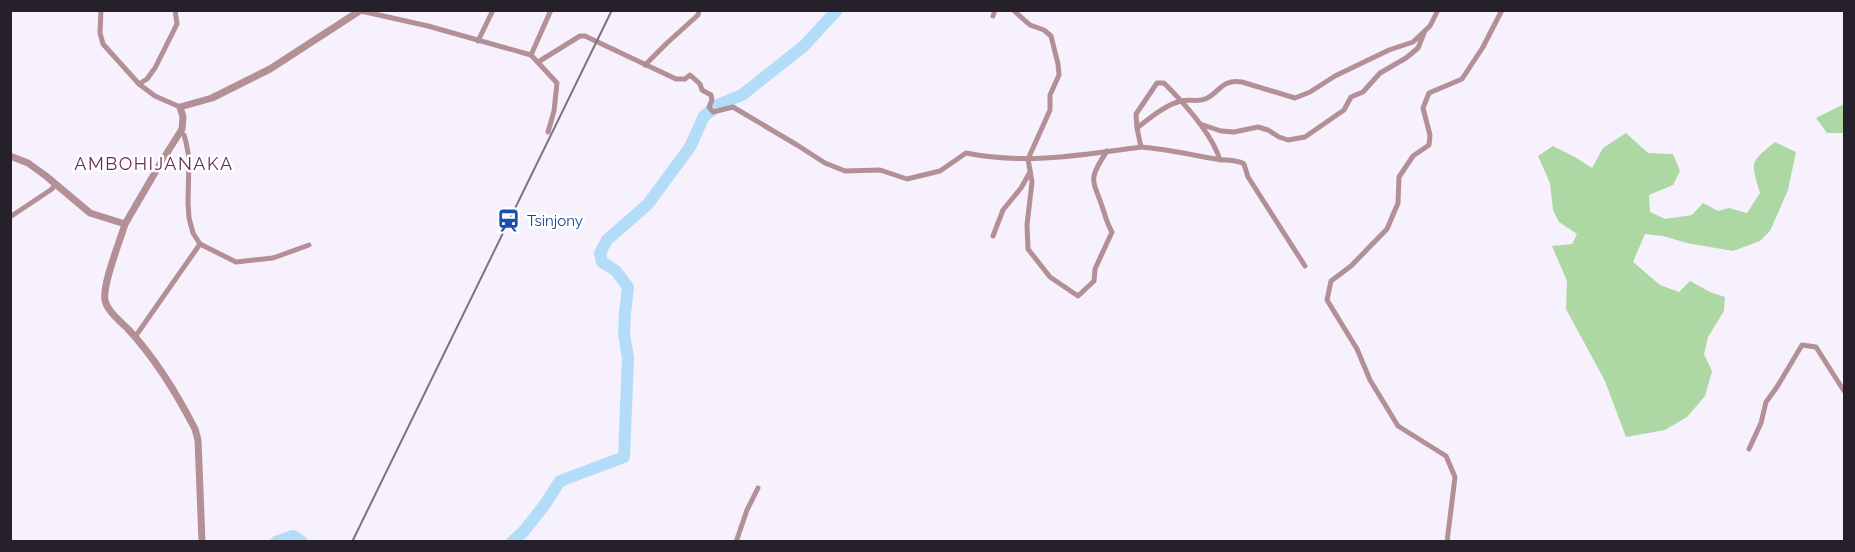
<svg xmlns="http://www.w3.org/2000/svg" width="1855" height="552" font-family="Raleway,sans-serif">
  <style>
    .green { fill: #add7a3 }
    .lines { fill: none; stroke-linecap: round; stroke-linejoin: round }
    .river { stroke: #b2dcf7; stroke-width: 12 }
    .minor { stroke: #b39095; stroke-width: 5 }
    .tertiary { stroke: #b39095; stroke-width: 7 }
    .rail { stroke: #7a747f; stroke-width: 2 }
    .labels { text-anchor: middle; dominant-baseline: central; stroke-width: 5; stroke-linejoin: round; paint-order: stroke }
    .transit-label { font-size: 15px; fill: #164399; stroke: #fff; text-anchor: start }
    .quarter-label { font-size: 18px; letter-spacing: 1.5px; fill: #6b2c50; stroke: #fff }
  </style>
  <rect width="100%" height="100%" fill="#f7f1fd"/>
  <g class="green">
    <polygon points="1844,104 1844,133 1827,133 1816,118"/>
    <path d="M1626 133 1648 153 1673 154 1680 171 1673 185 1649 195 1650 212 1665 219 1692 215 1703 203 1718 211 1729 208 1747 213 1760 193C1751 162 1749 163 1775 142L1796 152 1788 190 1770 231 1760 241 1733 251 1687 243 1663 236 1645 234 1633 262 1660 285 1679 292 1690 281 1710 292 1725 297 1724 311 1708 337 1704 354 1712 371 1705 396 1687 417 1665 430 1626 437 1605 381 1566 309 1567 281 1552 246 1572 244 1577 234 1559 222 1553 210 1550 183 1538 156 1553 146 1575 157 1592 168 1603 148Z"/>
  </g>
  <g class="lines">
    <g class="river">
      <polyline points="276,542 293,536 302,542"/>
      <polyline points="512,542 524,531 543,507 560,481 624,457 628,358 624,334 625,313 628,287 616,271 602,262 600,253 607,240 648,204 690,147 704,116 720,104 742,95 804,46 837,10"/>
    </g>
    <g class="minor">
      <polyline points="101,10 100,33 103,44 139,84 155,96 180,107"/>
      <path d="M1013 10 1030 25 1044 30 1051 36 1058 64 1059 75 1050 95V110L1046 119 1028 159 1032 182 1027 225 1028 249 1050 277 1078 296 1094 281 1095 269 1112 232C1107 224 1106 218 1103 209 1093 179 1087 181 1107 151"/>
      <polyline points="361,11 428,26 531,55 557,83 554,111 548,132"/>
      <polyline points="993,16 995,10"/>
      <polyline points="478,41 493,10"/>
      <polyline points="531,55 551,10"/>
      <path d="M538 62 580 36H585L676 79H685L690 75 700 84 702 90 711 95 712 100 709 107 713 112 733 107 797 145 825 163 845 171 880 170 907 179 940 171 966 153C1025 165 1082 155 1141 147"/>
      <polyline points="645,65 667,43 698,15 699,10"/>
      <polyline points="139,84 147,79 155,68 177,24 175,10"/>
      <polyline points="1200,124 1221,131 1234,132 1258,127 1268,130 1279,137 1288,140 1305,137 1344,110 1351,97 1363,92 1380,73 1406,58 1418,48 1424,33"/>
      <path d="M1137 128C1150 118 1165 105 1181 101 1189 99 1197 102 1205 99 1220 93 1220 79 1242 82L1295 98 1310 92 1335 76 1389 50 1413 42 1430 26 1438 10"/>
      <polyline points="180,132 184,135 186,142 189,158 188,203 189,218 193,233 200,244 236,262 273,258 309,245"/>
      <path d="M1220 160C1212 134 1183 102 1164 83H1157L1136 114 1137 128 1141 147C1167 149 1191 155 1216 159 1227 161 1235 159 1244 164L1248 177 1305 266"/>
      <polyline points="10,217 52,189 55,184"/>
      <polyline points="993,236 1003,210 1021,188 1030,172"/>
      <polyline points="135,337 200,244"/>
      <polyline points="1749,449 1761,423 1766,402 1777,387 1802,345 1816,347 1844,391"/>
      <polyline points="736,542 747,510 758,488"/>
      <polyline points="1447,542 1455,477 1446,456 1398,426 1370,380 1357,349 1327,300 1331,281 1351,266 1387,229 1398,203 1399,177 1413,156 1429,145 1430,135 1423,108 1429,93 1462,79 1483,47 1502,10"/>
    </g>
    <g class="tertiary">
      <path d="M10 156 28 163 46 176 90 213 125 224C120 241 102 285 105 300 107 311 120 321 128 329 155 358 177 394 195 429L198 440 202 542"/>
      <polyline points="125,224 160,164 182,129 183,117 180,107 212,98 270,69 361,10"/>
    </g>
    <polyline class="rail" points="352,542 612,10"/>
  </g>
  <defs>
    <symbol id="station-bare" viewBox="-9 -9 18 18"><path d="M-3-6H3Q5-6 5-4V2Q5 4 3 4L4.5 6H3L1.5 4h-3L-3 6H-4.5L-3 4Q-5 4-5 2V-4Q-5-6-3-6ZM-3.5-4v3h7v-3ZM-3.5 1v1.5H-2V1ZM2 1v1.5H3.5V1Z" fill="#1a4fb4" stroke="#fff" stroke-width="2.5" paint-order="stroke"/></symbol>
  </defs>
  <g fill-rule="evenodd">
    <use href="#station-bare" x="492" y="204" width="33" height="33"/>
  </g>
  <g class="labels">
    <g class="transit-label">
      <text x="527" y="221">Tsinjony</text>
    </g>
    <g class="quarter-label">
      <text x="154" y="163">AMBOHIJANAKA</text>
    </g>
  </g>
  <rect width="1855" height="552" fill="none" stroke="#26202b" stroke-width="24"/>
</svg>
